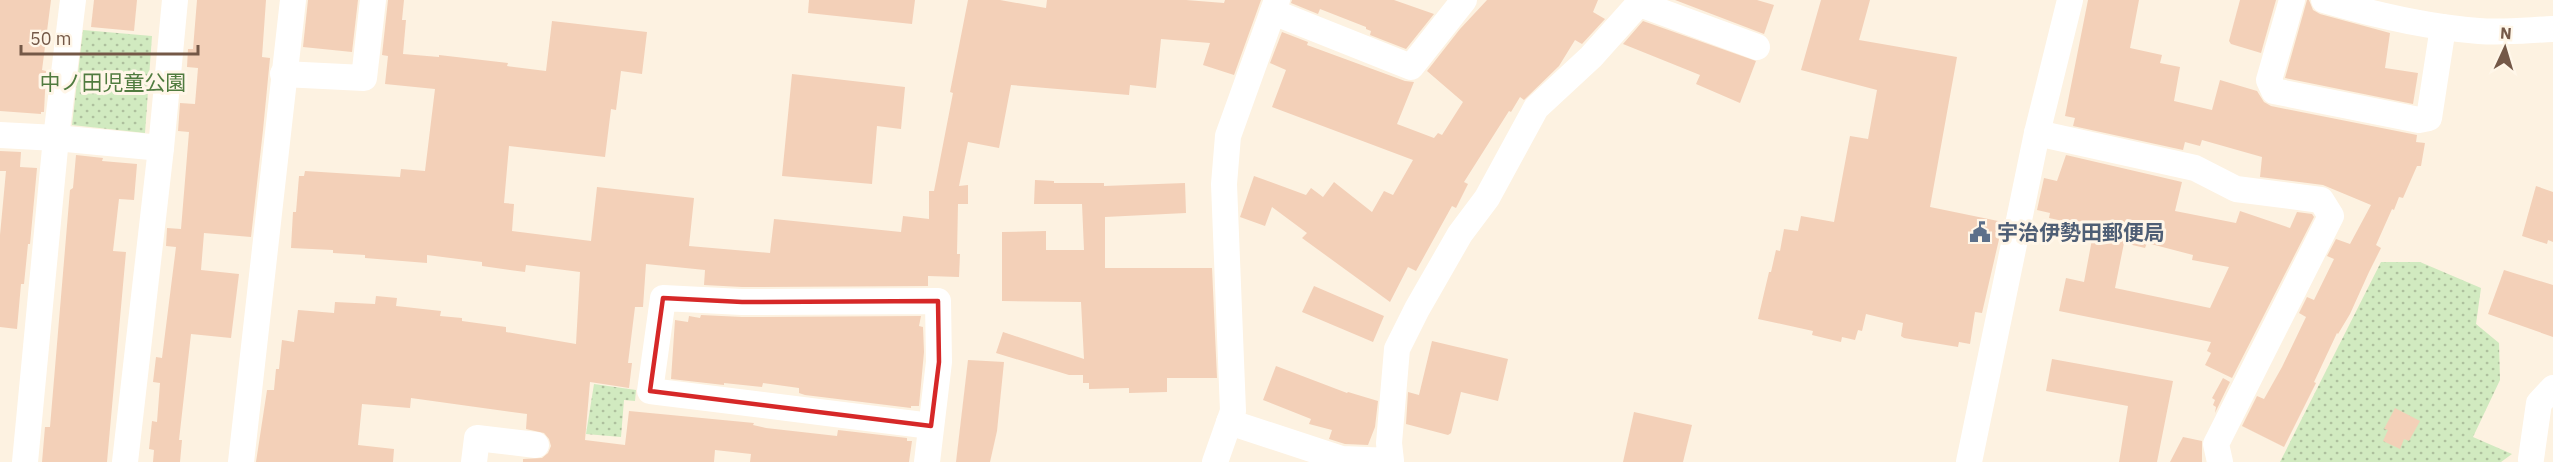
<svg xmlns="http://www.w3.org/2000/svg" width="2553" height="462" font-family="'IBM Plex Sans','Noto Sans JP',sans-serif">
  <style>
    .park { fill: url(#park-dots) }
    .building { fill: #f3d0b8; fill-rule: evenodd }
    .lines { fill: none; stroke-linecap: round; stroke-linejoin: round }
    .street { stroke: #fff; stroke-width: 26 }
    .marked { fill: none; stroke: #d62828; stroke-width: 4.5; stroke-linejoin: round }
    .labels { text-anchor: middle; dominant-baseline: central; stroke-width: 6; stroke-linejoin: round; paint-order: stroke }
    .park-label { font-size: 21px; fill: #507b3f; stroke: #fff6e8 }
    .service-label { font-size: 21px; font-weight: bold; fill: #4e5e75; stroke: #fff6e8; text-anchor: start }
  </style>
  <defs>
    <pattern id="park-dots" width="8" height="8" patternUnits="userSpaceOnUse" patternTransform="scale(1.5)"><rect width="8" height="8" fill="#d1eac0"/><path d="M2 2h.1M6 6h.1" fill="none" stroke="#aec09e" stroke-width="1.8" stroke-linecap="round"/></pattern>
  </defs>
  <rect width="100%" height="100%" fill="#fdf2e1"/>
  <g class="park">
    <polygon points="83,30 152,36 145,133 72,125"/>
    <polygon points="2381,262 2420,262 2481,288 2476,324 2499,343 2500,380 2473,437 2512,454 2501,462 2280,462"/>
    <polygon points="594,384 636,390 635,401 624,400 621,437 586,434"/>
  </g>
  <g class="building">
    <polygon points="0,0 51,0 42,70 46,71 44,112 41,112 41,114 0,111"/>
    <polygon points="94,0 137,0 134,31 91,27"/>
    <polygon points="197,0 266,0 262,57 270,58 263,130 251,237 204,233 201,270 239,274 231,338 191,334 179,440 182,440 180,462 153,462 154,450 149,449 152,421 157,422 160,383 153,382 156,357 162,358 176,247 166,246 167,228 181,229 189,132 178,131 180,103 195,104 198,68 187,67 188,49 193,49"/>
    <polygon points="308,0 358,0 352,52 303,47"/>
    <polygon points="388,0 404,0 402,20 406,20 403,54 439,57 439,55 508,63 507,66 546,71 552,21 647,32 642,74 621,71 616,110 611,109 605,157 509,146 504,203 514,204 512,231 591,241 597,187 694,198 689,246 770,253 774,219 901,232 903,216 929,219 929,191 934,191 953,93 950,92 968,0 1000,0 1046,8 1047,0 1186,0 1224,3 1225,0 1261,0 1234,75 1203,65 1210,43 1161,39 1156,88 1130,85 1129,95 1011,85 999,148 968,142 959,186 968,185 968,204 958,204 957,254 960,254 959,277 928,276 928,286 742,287 704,285 705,270 646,264 643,307 635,307 628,363 632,363 629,388 590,382 585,440 625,445 629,411 754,423 753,425 766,428 837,436 838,430 907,438 907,441 912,441 909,462 750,462 751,454 715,450 714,462 523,462 523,459 542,458 548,453 551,446 549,439 544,433 526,429 527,414 411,398 410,408 362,404 358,445 394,449 393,462 256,462 267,390 274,390 276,369 279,369 282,340 294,342 298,310 334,313 335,302 375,304 376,296 397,298 396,306 441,311 440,316 462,318 462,321 506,327 506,332 576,344 580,272 526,265 525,272 482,266 482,262 427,255 427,263 365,258 365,255 333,253 333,250 291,248 293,212 296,212 299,176 304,176 305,171 400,177 401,169 425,171 435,89 385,84 388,56 382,55"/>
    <polygon points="809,0 915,0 912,24 808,13"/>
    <polygon points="1292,0 1394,0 1434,14 1406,49 1370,35 1371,31 1366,29 1366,27 1320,9 1318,14 1291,3"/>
    <polygon points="1487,0 1598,0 1593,12 1605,19 1582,44 1575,40 1559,66 1524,100 1520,97 1511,112 1509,111 1464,182 1468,184 1456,208 1452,206 1416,271 1408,267 1390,302 1302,238 1307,233 1272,207 1265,226 1240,217 1254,176 1306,195 1311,188 1323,197 1334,182 1372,212 1384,191 1393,195 1413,160 1272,107 1286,70 1270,63 1282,32 1308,42 1307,45 1405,81 1414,82 1397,124 1434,138 1438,133 1442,135 1463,102 1427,71 1460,29"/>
    <polygon points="1675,0 1757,0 1774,5 1764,34"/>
    <polygon points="1821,0 1870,0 1859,40 1957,57 1930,207 2003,222 1982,313 1975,312 1970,344 1959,342 1958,347 1904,338 1901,336 1903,323 1866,314 1862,331 1858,330 1855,340 1842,337 1841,342 1812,335 1813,331 1758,319 1769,272 1771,272 1776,250 1780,251 1784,229 1798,231 1801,216 1834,222 1850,136 1868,139 1877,90 1801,70"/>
    <polygon points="2088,0 2139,0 2130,48 2162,55 2160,63 2180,67 2174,101 2212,110 2220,80 2257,91 2264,102 2271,106 2417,135 2416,142 2425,143 2421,166 2417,166 2403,198 2399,197 2394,210 2392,209 2376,245 2381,248 2369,272 2350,314 2338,334 2337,333 2314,382 2316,383 2284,447 2242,426 2257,396 2264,399 2282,367 2306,317 2299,313 2307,297 2314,300 2334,259 2327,256 2336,239 2350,244 2371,205 2323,185 2260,177 2262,157 2202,140 2200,146 2185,142 2183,150 2073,126 2075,118 2065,116"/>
    <polygon points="2240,0 2276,0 2261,53 2231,44 2229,41"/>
    <polygon points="2307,0 2309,0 2313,10 2320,14 2390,33 2385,68 2418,73 2413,104 2285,78"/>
    <polygon points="1643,21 1756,61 1740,103 1696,84 1700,75 1623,44"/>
    <polygon points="792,74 905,87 901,129 877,126 872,184 782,176"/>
    <polygon points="0,151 21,152 20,167 37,168 30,244 28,244 24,284 21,284 17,329 0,327 0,235 6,171 0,171"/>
    <polygon points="76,155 103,158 102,161 137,164 134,200 119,199 113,251 126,252 107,462 42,462 45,427 50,427 70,190 73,188"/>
    <path d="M2066 155 2182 182 2175 211 2236 223 2240 211 2290 228 2297 212 2312 214 2314 217 2232 378 2205 365 2211 353 2207 351 2211 342 2059 311 2066 278 2084 282 2093 234 2080 232 2081 229 2073 228 2072 223 2049 218 2050 213 2037 210 2044 178 2057 181ZM2124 243 2145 248 2147 243 2193 255 2192 260 2229 267 2210 308 2115 288Z"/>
    <polygon points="1035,180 1054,181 1054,183 1104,183 1104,186 1185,183 1186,213 1105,217 1105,268 1212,268 1217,378 1167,378 1167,392 1129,393 1129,388 1089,389 1089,383 1083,383 1083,375 1069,375 996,353 1003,332 1084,359 1081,302 1002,301 1002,232 1046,231 1046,250 1084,250 1082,204 1034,204"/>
    <polygon points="2536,186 2553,192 2553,242 2548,240 2547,244 2522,236"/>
    <polygon points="2504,270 2553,285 2553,337 2488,314"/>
    <polygon points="1314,286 1384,316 1373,342 1302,312"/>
    <polygon points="701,315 742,317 921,316 919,326 923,327 924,352 919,406 911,406 911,408 805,395 799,393 799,388 763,383 762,387 724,383 724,385 671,379 675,320 688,322 689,316 700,318"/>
    <polygon points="1432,341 1508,359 1498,401 1461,392 1451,433 1448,435 1406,424 1408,392 1419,395"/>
    <polygon points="2052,359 2173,381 2157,462 2119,462 2128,406 2046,391"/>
    <polygon points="968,360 1004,362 997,431 990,462 956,462"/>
    <polygon points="1276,366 1347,393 1348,392 1378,401 1375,427 1368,445 1345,444 1329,439 1332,430 1309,424 1311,419 1263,400"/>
    <polygon points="2223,378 2230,382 2215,413 2216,407 2213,405 2215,400 2212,398"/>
    <polygon points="2395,408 2420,421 2409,441 2404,439 2400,449 2383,441 2388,430 2384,429"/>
    <polygon points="1634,412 1692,425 1683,462 1623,462"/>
    <polygon points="2183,437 2202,441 2202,462 2170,462"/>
  </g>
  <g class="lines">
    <g class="street">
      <polyline points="2292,0 2269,80 2274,91 2419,120 2429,118 2443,27"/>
      <path d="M2324 0C2375 15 2426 27 2479 31 2503 33 2529 30 2553 29"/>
      <polyline points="1640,4 1757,47"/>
      <polyline points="1273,12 1411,67 1464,0"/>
      <polyline points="283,74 364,78 373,0"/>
      <polyline points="2037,133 2195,168 2236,189 2321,200 2331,216 2216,444 2220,462"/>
      <polyline points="0,135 56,138 161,148"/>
      <polyline points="1229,422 1342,459 1391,461 1389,443 1397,349 1417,309 1460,234 1487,198 1536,108 1591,57 1642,0"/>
      <polyline points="2531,459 2539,403 2553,388"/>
      <polyline points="25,462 56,138 73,0"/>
      <polyline points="125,462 161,148 175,0"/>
      <polyline points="241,462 293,0"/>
      <polyline points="474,462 477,438 536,445"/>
      <polyline points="927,462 939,362 938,301 742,302 663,298 650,391 931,426"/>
      <polyline points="1215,462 1233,411 1224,184 1228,136 1277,0"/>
      <polyline points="1969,462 2037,133 2070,0"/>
    </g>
  </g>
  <path class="marked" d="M663 298 742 302 938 301 939 362 931 426 650 391Z"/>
  <defs>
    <symbol id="civic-bare" viewBox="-9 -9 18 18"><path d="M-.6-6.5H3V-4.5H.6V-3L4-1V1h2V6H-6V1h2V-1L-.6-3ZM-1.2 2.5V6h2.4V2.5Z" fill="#5c6f8a" stroke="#fff6e8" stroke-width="2.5" paint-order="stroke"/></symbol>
  </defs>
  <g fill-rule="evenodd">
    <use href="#civic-bare" x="1965" y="217" width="30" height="30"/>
  </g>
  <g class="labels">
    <g class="park-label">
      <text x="113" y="82">中ノ田児童公園</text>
    </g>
    <g class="service-label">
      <text x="1997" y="232">宇治伊勢田郵便局</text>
    </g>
  </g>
  <g transform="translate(2505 48) rotate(4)" stroke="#fff6e8" stroke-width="4.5" paint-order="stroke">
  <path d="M0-4.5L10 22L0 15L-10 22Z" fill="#745847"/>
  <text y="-9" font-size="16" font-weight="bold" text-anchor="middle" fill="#745847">N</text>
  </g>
  <path d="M21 45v9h177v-9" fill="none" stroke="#745847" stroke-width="3"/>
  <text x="30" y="45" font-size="18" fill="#745847" stroke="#fff6e8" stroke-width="4.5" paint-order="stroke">50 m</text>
</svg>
